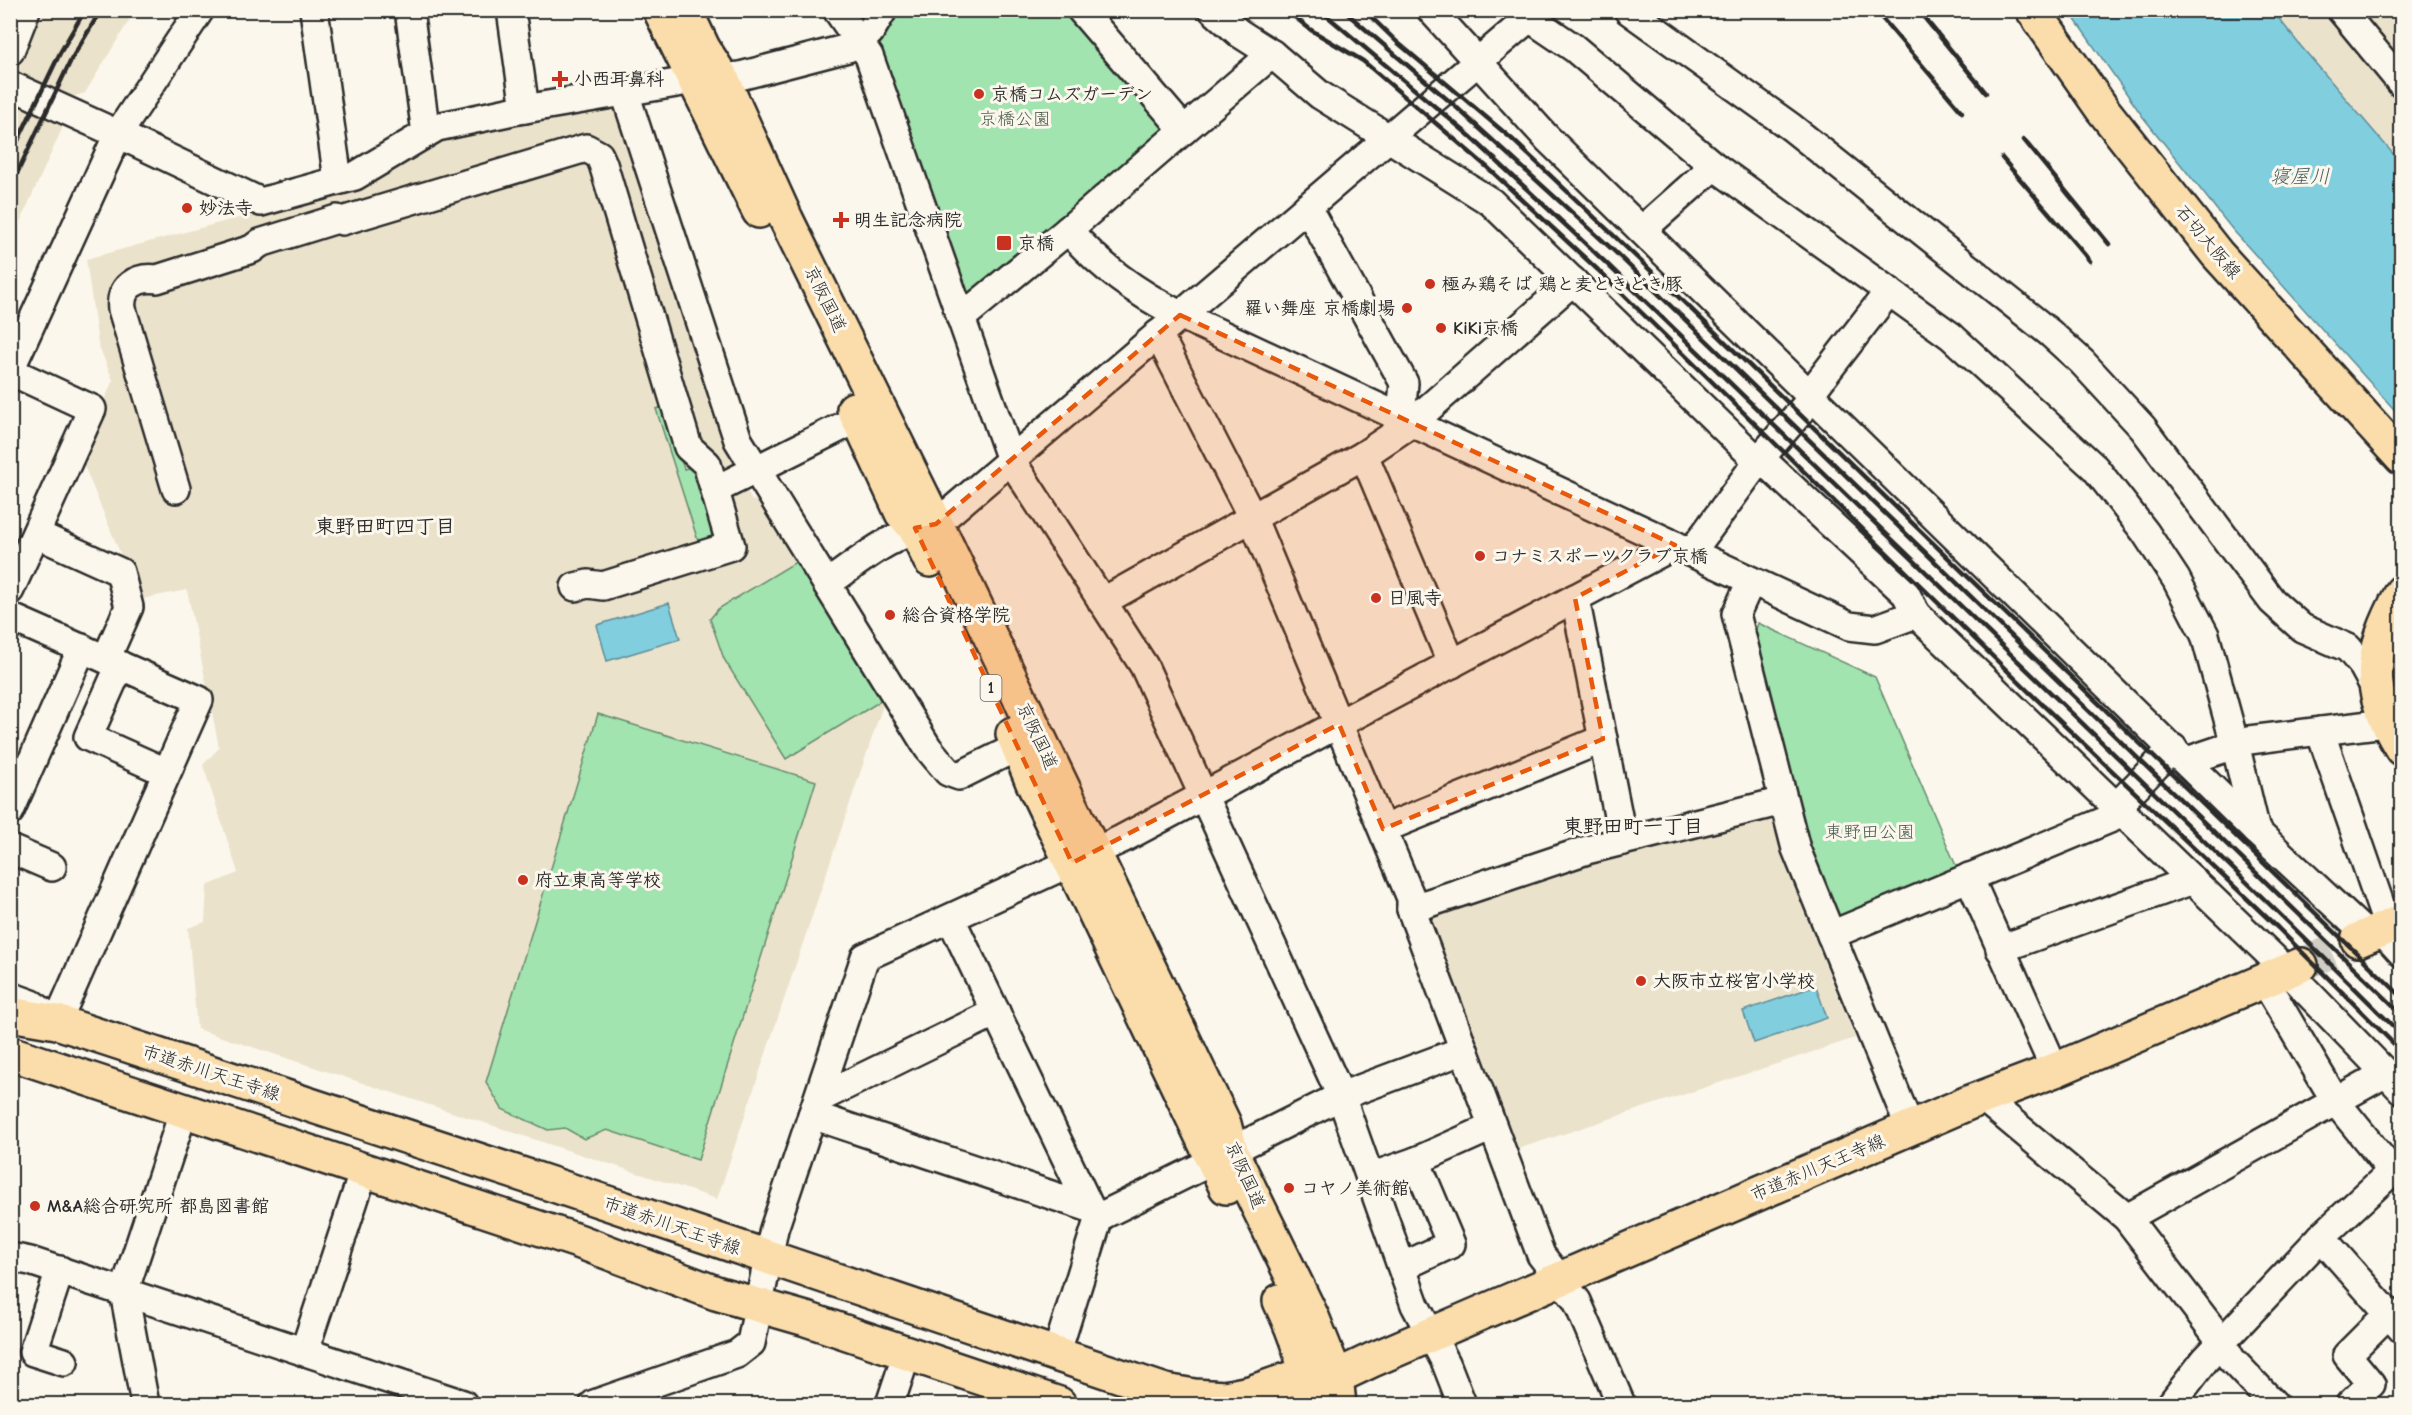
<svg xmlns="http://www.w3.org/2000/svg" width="2412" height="1415" font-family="'Comic Neue','Klee One',sans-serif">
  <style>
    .built { fill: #ebe2cb }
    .green { fill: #a1e4af; stroke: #66886d; stroke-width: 1.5 }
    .water { fill: #81cedf; stroke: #5f8d97; stroke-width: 1.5 }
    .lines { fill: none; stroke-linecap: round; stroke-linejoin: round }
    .major-tunnel { stroke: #d1cec5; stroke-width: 33; stroke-dasharray: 33 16; stroke-linecap: butt }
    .minor-casing { stroke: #2b2b2b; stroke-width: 32 }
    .major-casing { stroke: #2b2b2b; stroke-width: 38 }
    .highway-casing { stroke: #2b2b2b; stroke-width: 38 }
    .minor { stroke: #fbf7ec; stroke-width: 27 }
    .major { stroke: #fbddab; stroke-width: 33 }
    .highway { stroke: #fbddab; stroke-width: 33 }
    .rail { stroke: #2b2b2b; stroke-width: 4.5 }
    .marked { fill: #e8590c; fill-opacity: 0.2; stroke: #e8590c; stroke-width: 4.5; stroke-dasharray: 12 8; stroke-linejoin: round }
    .poi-dot { fill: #c8321e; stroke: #fbf7ec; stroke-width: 2 }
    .labels { text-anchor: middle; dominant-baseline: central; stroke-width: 6; stroke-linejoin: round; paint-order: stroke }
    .shield { fill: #fbf7ec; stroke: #696865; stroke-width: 1.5 }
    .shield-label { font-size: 16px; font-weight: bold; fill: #2b2b2b }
    .poi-label { font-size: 18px; font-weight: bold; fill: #2b2b2b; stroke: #fbf7ec; text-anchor: start }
    .park-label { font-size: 18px; fill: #48594c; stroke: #fbf7ec }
    .street-label { font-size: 18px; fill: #2b2b2b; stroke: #fbf7ec }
    .water-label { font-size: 20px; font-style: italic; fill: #455c61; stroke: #fbf7ec }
    .neighbourhood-label { font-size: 20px; font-weight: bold; fill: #2b2b2b; stroke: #fbf7ec }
  </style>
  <rect width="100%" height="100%" fill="#fbf7ec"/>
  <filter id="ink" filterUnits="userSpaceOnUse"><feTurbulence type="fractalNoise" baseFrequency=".0167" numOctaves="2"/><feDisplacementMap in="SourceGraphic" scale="12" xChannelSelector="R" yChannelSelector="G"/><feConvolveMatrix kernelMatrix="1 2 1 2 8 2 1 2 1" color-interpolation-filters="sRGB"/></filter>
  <g filter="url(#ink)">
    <g class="built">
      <polygon points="35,11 135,11 85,93 75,96 63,95 28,86 22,75 15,72 14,69"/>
      <polygon points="2273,11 2401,11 2401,163 2299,44"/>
      <polygon points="23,103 50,117 60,123 62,129 11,242 11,105"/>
      <polygon points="612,109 616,112 725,446 752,501 758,499 778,532 794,549 886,696 717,1199 197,1029 188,928 205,922 207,886 238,873 203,765 219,748 215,727 187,590 136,600 128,572 80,456 113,380 98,344 86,259 263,211 265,216 362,190 443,141 524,124"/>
      <polygon points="1763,817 1774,823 1784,862 1855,1038 1515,1150 1429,924 1434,914 1584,862"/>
    </g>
    <g class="green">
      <polygon points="892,11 1069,11 1149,100 1167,132 974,296 963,293 875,51 876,39"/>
      <polygon points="665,406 684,469 695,466 716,539 699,544 656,409"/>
      <polygon points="799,560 881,695 879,702 786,759 724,659 710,619 718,609"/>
      <polygon points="1758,623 1875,677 1957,868 1841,916 1832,914 1808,850 1752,642"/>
      <polygon points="598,714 816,781 698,1160 607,1130 584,1139 565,1128 548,1130 502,1109 486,1082"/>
    </g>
    <g class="water">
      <polygon points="2069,11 2273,11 2299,44 2401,163 2401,417 2232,229 2143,117"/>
      <polygon points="669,603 680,639 607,661 597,625"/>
      <polygon points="1816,986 1827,1018 1754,1043 1743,1011"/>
    </g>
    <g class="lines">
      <polyline class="major-tunnel" points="2301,965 2358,940"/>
      <defs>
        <g id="minor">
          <polyline points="314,10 338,180"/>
          <polyline points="409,10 426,133"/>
          <polyline points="511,10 525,109"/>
          <polyline points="837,10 869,56 1011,460 1144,666 1341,1096 1415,1305 1446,1363 1462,1404"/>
          <polyline points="1081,10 1184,130"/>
          <polyline points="1431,10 1547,138 2256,831 2368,936"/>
          <polyline points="1518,10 1574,48 1714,166 1951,336 2095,468 2145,532 2176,579 2205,635 2237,752 2256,831"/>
          <polyline points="1628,10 1791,127 2050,333 2082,362 2143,428 2272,601 2302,628 2348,648 2363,666 2375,688"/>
          <polyline points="2341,10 2402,84"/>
          <polyline points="10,51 26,10"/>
          <polyline points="10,85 118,134 261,202 355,176 437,127 513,111 694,80 740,76 848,48 870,32 883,10"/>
          <polyline points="625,93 738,440 928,748 948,772 959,776 1019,746"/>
          <polyline points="1307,207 1404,383 1402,405 1413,422"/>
          <path d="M1068 230C1102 268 1135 292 1180 315L1849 626 1875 629 1916 614 1906 594 1771 468 1758 461 1491 202 1320 95 1272 54 1239 33 1213 10"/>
          <polyline points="1642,230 1714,166"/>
          <polyline points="961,318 1068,230 1272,54"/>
          <polyline points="1158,334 1252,517 1411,898 1411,909 1541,1255 1577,1301 1621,1404"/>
          <polyline points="10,370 118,134 200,10"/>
          <polyline points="10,371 92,409 10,590"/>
          <polyline points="1364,455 1452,664"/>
          <path d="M176 489 122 309C119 287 137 276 157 279L252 249 260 243 337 219 342 221 586 148 599 155 603 164 688 447 707 464 731 546 603 586 588 584 575 587"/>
          <polyline points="715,490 859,418"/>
          <polyline points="36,534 120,572 129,607 106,659"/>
          <polyline points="1691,553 1758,461 1813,397 1815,387 1889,291"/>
          <polyline points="1751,581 1736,614 1796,849 1910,1128"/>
          <path d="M827 584C865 557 890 534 936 524L1529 18"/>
          <polyline points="1575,598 1623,841"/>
          <polyline points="1102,602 1364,455 1413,422 1573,281"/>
          <polyline points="1916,614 2286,970 2402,1090"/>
          <polyline points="10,617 199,700 57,1022 32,1004 10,996"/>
          <polyline points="120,665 88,737 166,772"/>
          <polyline points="2320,731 2388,927"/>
          <polyline points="2187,761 2249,740 2385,723"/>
          <polyline points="2117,806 2173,748"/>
          <polyline points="10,811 82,648"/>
          <polyline points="1383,829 1603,739"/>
          <polyline points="10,849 52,867"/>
          <polyline points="1969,877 2055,1070"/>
          <polyline points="1411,909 1587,850 1783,801"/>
          <polyline points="951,919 1090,1208 1099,1217"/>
          <polyline points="2381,930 2402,953"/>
          <polyline points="1831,935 2124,813"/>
          <polyline points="2000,949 2193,880"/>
          <polyline points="2264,980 2336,1102 2392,1171"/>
          <polyline points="1982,1097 2127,1218 2222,1342 2231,1359 2274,1404"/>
          <polyline points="818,1099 996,1012"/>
          <polyline points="812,1115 1090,1208"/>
          <polyline points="1231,1151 1341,1096 1464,1050"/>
          <polyline points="1370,1177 1416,1161 1492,1127"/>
          <polyline points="2127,1218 2386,1073"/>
          <polyline points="2321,1237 2402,1329"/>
          <polyline points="10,1257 30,1261 463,1404"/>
          <polyline points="1402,1267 1451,1244 1416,1161"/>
          <polyline points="60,1270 33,1352 64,1362"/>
          <polyline points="304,1352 364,1170"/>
          <polyline points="1056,1355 1099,1217 1213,1161"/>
          <polyline points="145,1404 124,1292 184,1110"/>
          <polyline points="594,1404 737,1354 751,1343 774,1229 865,957 1122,839 1675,545"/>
          <polyline points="890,1404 907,1353"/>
          <polyline points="2171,1404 2205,1360 2321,1237 2402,1162"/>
          <polyline points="2350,1404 2371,1384 2347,1355 2388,1314"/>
        </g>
        <g id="major">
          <polyline points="2033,10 2103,110 2217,254 2402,458"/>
          <path d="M2402 592C2369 655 2364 687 2402 749"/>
          <polyline points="2358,940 2402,921"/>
          <polyline points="10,1014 57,1022 554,1185 1165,1391 1194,1396 1225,1398 1250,1393 1307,1373 1334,1377"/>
          <polyline points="10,1053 578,1241 716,1293 806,1319 1059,1404"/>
          <polyline points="1319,1392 1336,1377 1372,1360 1968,1103 2055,1070 2301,965"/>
        </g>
        <g id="highway">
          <polyline points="660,10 759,211"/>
          <polyline points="685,10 703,48 722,78 786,219 945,542 1224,1124 1231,1151 1312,1317 1336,1377 1339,1404"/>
          <polyline points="854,409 902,513 915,528 930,560"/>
          <polyline points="1013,734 1033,783 1226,1187"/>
          <path d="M1280 1301C1296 1334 1308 1368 1310 1404"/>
        </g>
      </defs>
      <use href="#minor" class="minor-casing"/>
      <use href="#major" class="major-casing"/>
      <use href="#highway" class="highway-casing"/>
      <use href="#minor" class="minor"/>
      <use href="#major" class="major"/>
      <use href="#highway" class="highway"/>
      <g class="rail">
        <polyline points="1286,10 1311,30 1363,61 1487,167 1598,270 2028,691 2278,928 2402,1052"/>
        <polyline points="1320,10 1470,136 1605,262 2290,924 2402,1035"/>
        <polyline points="1343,10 1455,106 1613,250 2402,1014"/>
        <polyline points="1364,10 1397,42 1512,139 1688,306 2402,997"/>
        <polyline points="1875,10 1962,112"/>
        <polyline points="1918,10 1986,93"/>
        <polyline points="2024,140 2109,244"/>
        <polyline points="10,157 60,53 85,10"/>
        <polyline points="2002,158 2090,261"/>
        <polyline points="10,188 71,60 101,10"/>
      </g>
    </g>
  </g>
  <path class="marked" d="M1180 315 1675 545 1575 598 1603 739 1383 829 1339 724 1072 863 915 528 936 524Z"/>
  <g class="poi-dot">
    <path d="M557 70h6v6h6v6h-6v6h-6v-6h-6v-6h6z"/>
    <circle cx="979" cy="94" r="6"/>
    <circle cx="187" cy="208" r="6"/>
    <path d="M838 211h6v6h6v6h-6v6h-6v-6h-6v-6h6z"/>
    <rect x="996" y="235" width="16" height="16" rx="3"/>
    <circle cx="1430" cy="284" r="6"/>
    <circle cx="1407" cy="308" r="6"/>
    <circle cx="1441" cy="328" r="6"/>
    <circle cx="1480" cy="556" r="6"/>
    <circle cx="1376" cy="598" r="6"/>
    <circle cx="890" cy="615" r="6"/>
    <circle cx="523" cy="880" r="6"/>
    <circle cx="1641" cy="981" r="6"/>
    <circle cx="1289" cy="1188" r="6"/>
    <circle cx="35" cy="1206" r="6"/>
  </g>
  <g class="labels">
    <rect class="shield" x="980.5" y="675" width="21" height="26" rx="4.5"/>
    <g class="shield-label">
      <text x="991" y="688">1</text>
    </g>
    <g class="poi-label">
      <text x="574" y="79">小西耳鼻科</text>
      <text x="991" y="94">京橋コムズガーデン</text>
      <text x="199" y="208">妙法寺</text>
      <text x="854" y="220">明生記念病院</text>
      <text x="1018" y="243">京橋</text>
      <text x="1442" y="284">極み鶏そば 鶏と麦ときどき豚</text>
      <text x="1395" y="308" text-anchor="end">羅い舞座 京橋劇場</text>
      <text x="1453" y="328">KiKi京橋</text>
      <text x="1492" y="556">コナミスポーツクラブ京橋</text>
      <text x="1388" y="598">日風寺</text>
      <text x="902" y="615">総合資格学院</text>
      <text x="535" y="880">府立東高等学校</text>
      <text x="1653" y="981">大阪市立桜宮小学校</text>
      <text x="1301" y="1188">コヤノ美術館</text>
      <text x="47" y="1206">M&amp;A総合研究所 都島図書館</text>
    </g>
    <g class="park-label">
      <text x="1015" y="119">京橋公園</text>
      <text x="1870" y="832">東野田公園</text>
    </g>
    <g class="street-label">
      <text transform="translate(2208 242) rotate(50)">石切大阪線</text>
      <text transform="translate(825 299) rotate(64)">京阪国道</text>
      <text transform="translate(1037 736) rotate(65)">京阪国道</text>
      <text transform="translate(211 1073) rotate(18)">市道赤川天王寺線</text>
      <text transform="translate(1818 1168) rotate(-23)">市道赤川天王寺線</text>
      <text transform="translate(1245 1175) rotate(66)">京阪国道</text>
      <text transform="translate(672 1226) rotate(19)">市道赤川天王寺線</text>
    </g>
    <g class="water-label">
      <text x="2300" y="176">寝屋川</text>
    </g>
    <g class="neighbourhood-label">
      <text x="385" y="526">東野田町四丁目</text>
      <text x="1633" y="826">東野田町一丁目</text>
    </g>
  </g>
  <rect width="2412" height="1415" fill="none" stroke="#fbf7ec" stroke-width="36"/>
  <rect x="18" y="18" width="2376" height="1379" fill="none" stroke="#2b2b2b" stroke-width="2" filter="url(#ink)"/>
</svg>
